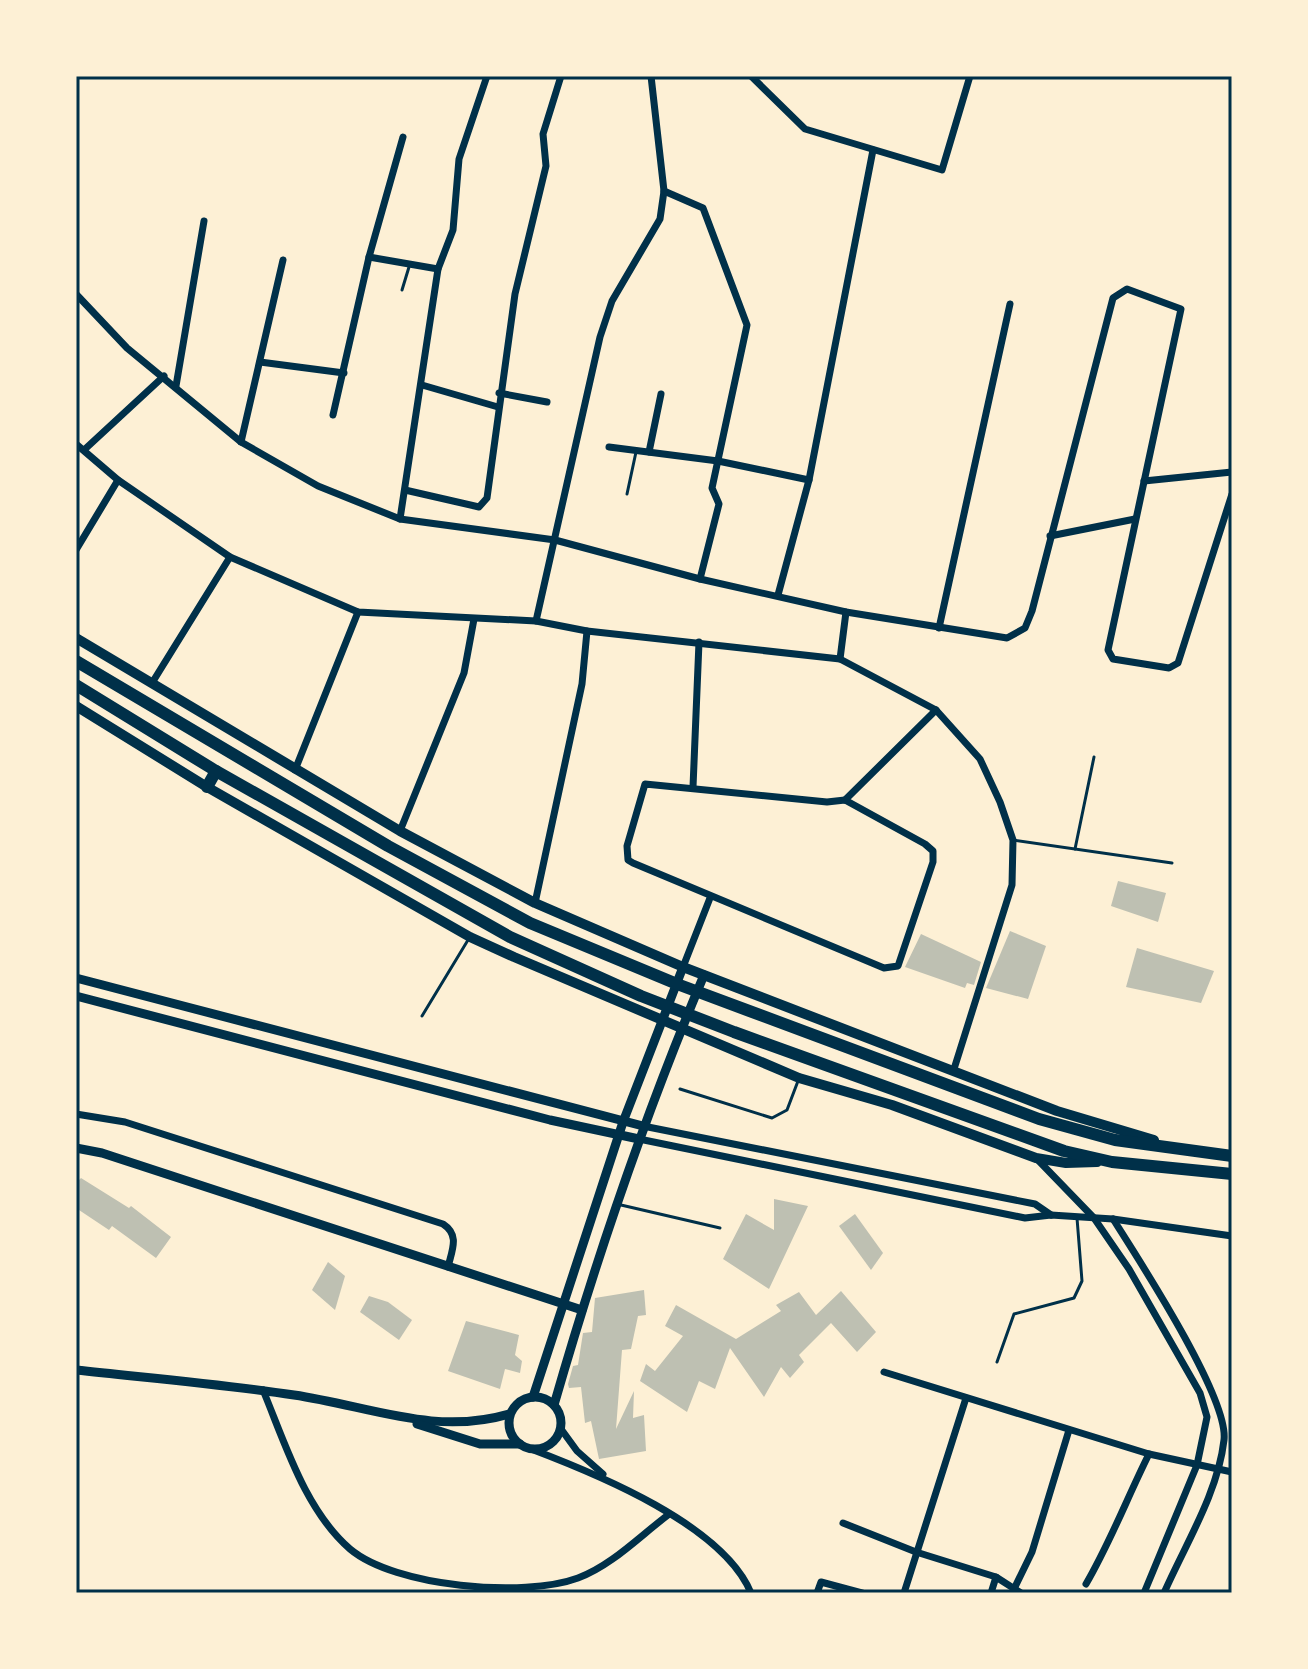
<svg xmlns="http://www.w3.org/2000/svg" width="1308" height="1669" font-family="Spectral,serif">
  <style>
    .building { fill: #bec0b2 }
    .lines { fill: none; stroke-linecap: round; stroke-linejoin: round }
    .service { stroke: #003049; stroke-width: 3 }
    .minor { stroke: #003049; stroke-width: 7 }
    .tertiary { stroke: #003049; stroke-width: 9 }
    .secondary { stroke: #003049; stroke-width: 10 }
    .trunk { stroke: #003049; stroke-width: 12 }
    .neatline { fill: none; stroke: #003049; stroke-width: 3 }
  </style>
  <rect width="100%" height="100%" fill="#fdf0d5"/>
  <g class="building">
    <polygon points="1118,881 1166,893 1158,922 1111,906"/>
    <polygon points="1010,931 1046,946 1028,999 986,988"/>
    <polygon points="921,934 981,962 974,985 967,983 965,988 905,967"/>
    <polygon points="1137,948 1214,971 1201,1003 1126,987"/>
    <polygon points="81,1178 129,1208 131,1206 171,1237 156,1258 112,1226 109,1230 76,1208 76,1183"/>
    <polygon points="774,1199 808,1206 769,1289 723,1259 746,1214 774,1230"/>
    <polygon points="855,1214 883,1253 871,1270 839,1226"/>
    <polygon points="328,1262 345,1276 335,1310 312,1290"/>
    <polygon points="644,1290 646,1315 638,1316 631,1349 622,1350 616,1429 634,1391 633,1418 644,1415 646,1451 599,1459 591,1421 585,1423 581,1387 569,1388 568,1384 573,1366 578,1365 583,1333 592,1332 595,1298"/>
    <polygon points="841,1291 876,1332 857,1352 831,1323 799,1355 804,1362 790,1378 781,1367 764,1397 730,1348 715,1389 699,1381 687,1412 640,1381 646,1364 655,1371 683,1336 665,1326 676,1305 736,1339 781,1311 776,1305 799,1292 816,1315"/>
    <polygon points="369,1296 388,1302 412,1320 399,1340 360,1312"/>
    <polygon points="466,1321 519,1335 515,1355 522,1361 520,1373 505,1369 500,1389 448,1371"/>
  </g>
  <g class="lines">
    <g class="service">
      <polyline points="402,290 409,267"/>
      <polyline points="627,494 636,452"/>
      <polyline points="1013,840 1172,863"/>
      <polyline points="1075,849 1094,757"/>
      <polyline points="422,1016 468,940"/>
      <polyline points="680,1089 772,1118 787,1110 798,1081"/>
      <polyline points="621,1205 720,1228"/>
      <polyline points="997,1362 1014,1314 1074,1298 1082,1281 1077,1218"/>
    </g>
    <g class="minor">
      <polyline points="751,76 805,129 942,170 970,76"/>
      <polyline points="664,191 703,208 747,325 712,488 719,504 700,579"/>
      <polyline points="369,257 438,269"/>
      <polyline points="76,294 127,348 241,442 318,486 400,519 555,540 700,579 846,612 1007,638 1025,628 1032,611 1113,298 1127,289 1181,309 1108,650 1113,659 1169,668 1178,663 1232,494"/>
      <polyline points="260,362 344,373"/>
      <polyline points="422,385 498,407"/>
      <polyline points="176,386 204,221"/>
      <polyline points="499,393 547,402"/>
      <polyline points="333,415 369,257 403,137"/>
      <polyline points="241,442 283,260"/>
      <polyline points="76,444 118,480 230,557 358,612 536,621 587,631 840,659 936,710 980,759 1000,802 1013,840 1012,885 954,1069"/>
      <polyline points="609,447 718,461 809,480"/>
      <polyline points="84,450 164,376"/>
      <polyline points="649,452 661,394"/>
      <polyline points="1144,481 1232,472"/>
      <polyline points="405,490 479,507 487,498 515,294 546,166 543,134 561,76"/>
      <polyline points="400,519 438,269 453,230 459,159 487,76"/>
      <polyline points="1050,536 1135,519"/>
      <polyline points="76,550 118,480"/>
      <polyline points="778,595 809,480 873,150"/>
      <polyline points="536,621 600,337 612,301 660,219 664,191 651,76"/>
      <polyline points="939,628 1010,304"/>
      <polyline points="840,659 846,612"/>
      <polyline points="152,683 230,557"/>
      <polyline points="295,770 358,612"/>
      <polygon points="645,784 827,802 845,800 925,844 933,851 933,862 898,966 884,968 633,863 628,860 627,846"/>
      <polyline points="693,787 699,642"/>
      <polyline points="845,800 936,710"/>
      <polyline points="400,831 464,673 474,619"/>
      <polyline points="535,903 582,684 587,631"/>
      <polyline points="683,967 710,898"/>
      <path d="M76 1114 125 1122 443 1224C460 1235 452 1250 448 1267"/>
      <polyline points="643,1126 1035,1204 1051,1215"/>
      <polyline points="639,1139 1025,1218 1051,1215 1113,1219 1232,1236"/>
      <polyline points="1036,1158 1094,1218 1129,1269 1200,1393 1207,1417 1197,1465 1144,1593"/>
      <path d="M1113 1219C1139 1260 1229 1398 1224 1440 1218 1493 1185 1545 1164 1593"/>
      <polyline points="884,1372 1149,1454 1232,1472"/>
      <path d="M263 1390C285 1443 305 1510 350 1549 395 1587 524 1598 578 1578 611 1566 640 1536 668 1515"/>
      <polyline points="561,1429 577,1451 603,1474"/>
      <path d="M531 1449C597 1474 723 1525 751 1593"/>
      <polyline points="843,1523 916,1552 996,1577 1021,1593"/>
      <path d="M1086 1584C1111 1541 1127 1498 1149 1454"/>
      <polyline points="1014,1589 1032,1552 1069,1430"/>
      <polyline points="817,1593 821,1582 862,1593"/>
      <polyline points="904,1593 966,1398"/>
      <polyline points="991,1593 996,1577"/>
    </g>
    <g class="tertiary">
      <polyline points="76,978 643,1126"/>
      <polyline points="76,996 550,1120 639,1139"/>
      <polyline points="76,1148 102,1153 582,1310"/>
      <path d="M76 1370C149 1378 222 1384 294 1395 369 1406 434 1436 509 1414"/>
      <polyline points="533,1397 623,1122 683,967"/>
      <circle cx="535" cy="1423" r="26"/>
      <path d="M554 1405C596 1259 645 1115 704 975"/>
      <polyline points="417,1424 480,1444 520,1444"/>
    </g>
    <g class="secondary">
      <polyline points="76,638 400,831 535,903 683,967 1057,1111 1154,1140"/>
      <polyline points="76,706 207,787 470,937 514,957 799,1078 892,1105 1036,1158 1066,1163 1097,1162"/>
    </g>
    <g class="trunk">
      <polyline points="76,661 388,846 530,923 677,984 1039,1119 1115,1140 1232,1156"/>
      <polyline points="76,685 216,771 510,937 641,996 734,1032 1064,1151 1112,1162 1232,1174"/>
      <polyline points="207,787 216,771"/>
    </g>
  </g>
  <rect width="1308" height="1669" fill="none" stroke="#fdf0d5" stroke-width="156"/>
  <rect x="78" y="78" width="1152" height="1513" class="neatline"/>
</svg>
